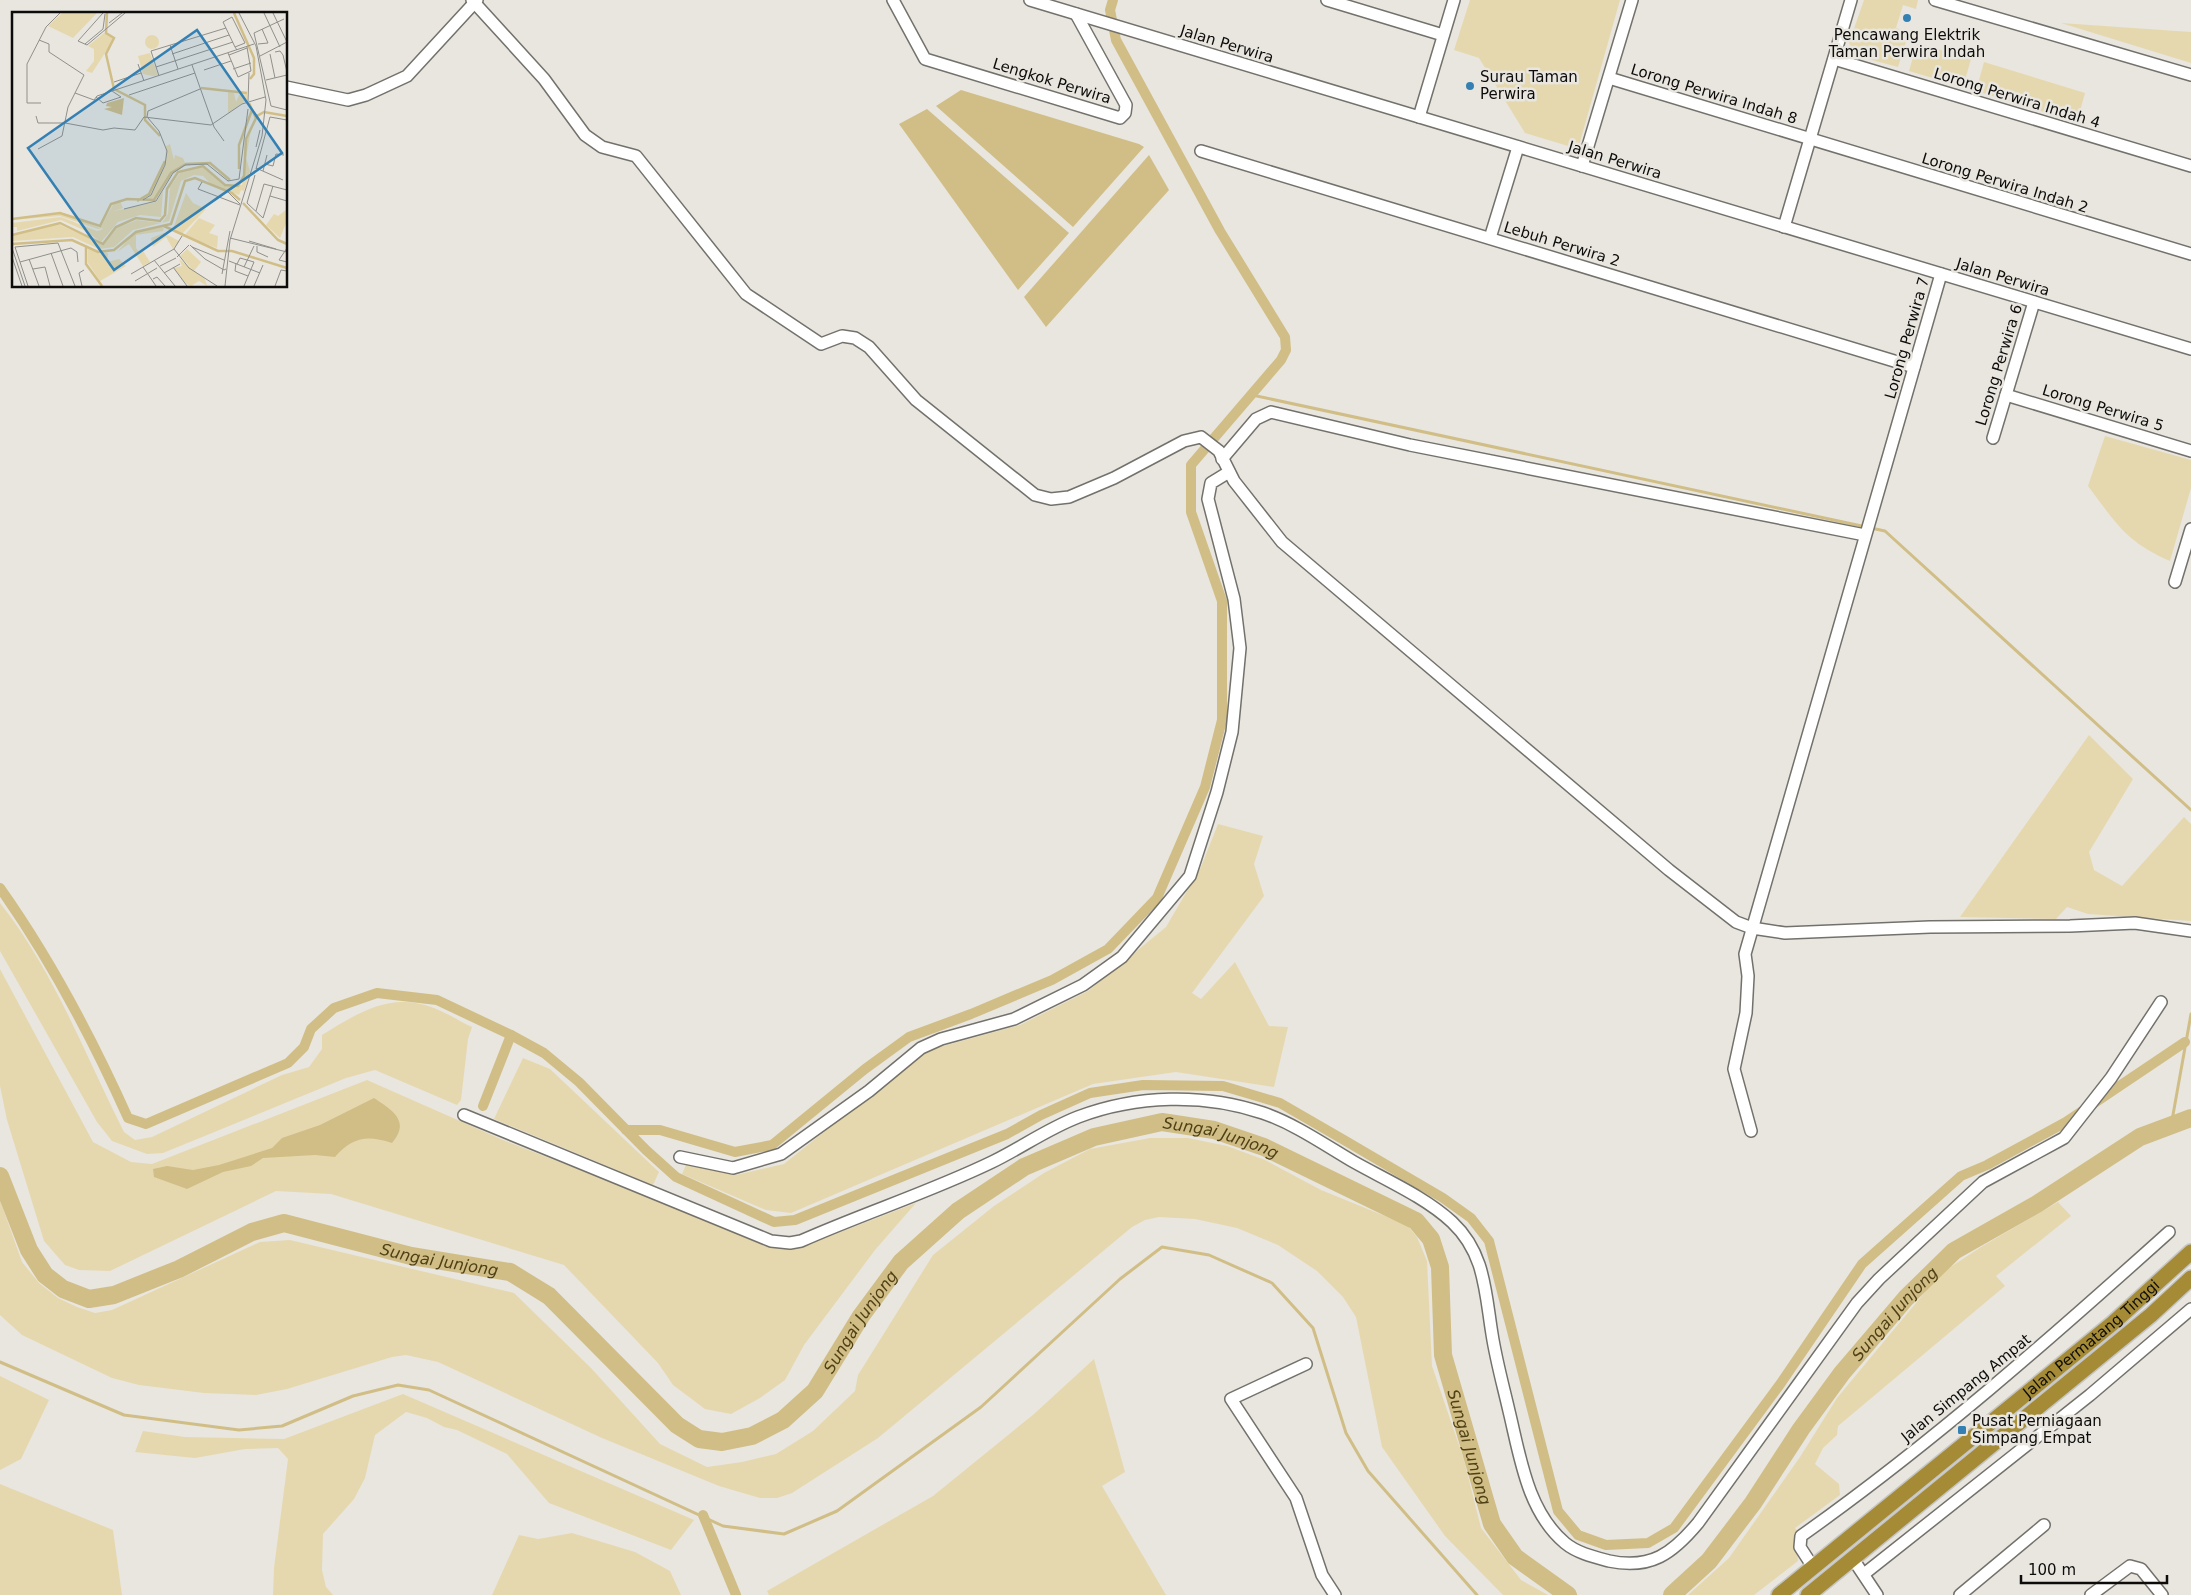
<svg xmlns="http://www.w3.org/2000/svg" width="2191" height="1595" font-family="'DejaVu Sans',sans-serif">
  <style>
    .green { fill: #e6d8ae }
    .water { fill: #d1be86 }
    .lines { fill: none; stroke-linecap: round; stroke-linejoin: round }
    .stream { stroke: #d1be86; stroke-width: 3 }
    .canal { stroke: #d1be86; stroke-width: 10 }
    .river { stroke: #d1be86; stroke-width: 18 }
    .minor-casing { stroke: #73716b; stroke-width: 14 }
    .highway-casing { stroke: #c5c5c4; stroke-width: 18 }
    .minor { stroke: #fff; stroke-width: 11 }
    .highway { stroke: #a58b35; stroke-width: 15 }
    .poi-dot { fill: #3480b3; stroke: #e8e6df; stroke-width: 2 }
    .labels { text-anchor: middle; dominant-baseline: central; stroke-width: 5; stroke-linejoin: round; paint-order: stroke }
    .poi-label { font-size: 15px; fill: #0d0c0a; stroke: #e8e6df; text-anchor: start }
    .street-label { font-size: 15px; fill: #0d0c0a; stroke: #e8e6df }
    .water-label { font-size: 16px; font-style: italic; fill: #4f4115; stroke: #e8e6df }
    .inset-river { fill: none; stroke: #d1be86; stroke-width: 2.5 }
    .inset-road { fill: none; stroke: #908f8a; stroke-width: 1 }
    .view { fill: #3480b3; fill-opacity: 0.15; stroke: #3480b3; stroke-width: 2.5 }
    .inset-edge { fill: none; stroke: #0d0c0a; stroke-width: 2.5 }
  </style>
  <rect width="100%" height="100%" fill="#e8e6df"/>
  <g class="green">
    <polygon points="1470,0 1620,0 1578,149 1525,133 1479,58 1454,50"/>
    <polygon points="1864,0 1918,0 1916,9 1903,5 1896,28 1909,32 1898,67 1857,56 1849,43"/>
    <polygon points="2061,23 2191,32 2191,63"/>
    <polygon points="1917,43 1971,59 1963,87 1909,71"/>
    <polygon points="1984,62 2085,93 2077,122 1976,91"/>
    <path d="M2105 436 2191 460V488L2170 561C2126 542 2116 523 2088 486Z"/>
    <polygon points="2089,735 2133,779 2089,852 2094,870 2122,886 2184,817 2191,824 2191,921 2088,914 2067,907 2056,919 1960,917"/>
    <polygon points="1218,824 1263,836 1254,864 1264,896 1192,993 1201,999 1235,962 1269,1026 1288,1027 1274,1087 1176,1072 1093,1084 791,1213 766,1210 682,1174 686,1165 736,1175 784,1164 925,1051 1020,1025 1088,991 1166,927 1201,867"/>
    <path d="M0 903C54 971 85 1055 124 1132L135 1140 152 1137 282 1075 309 1067 322 1049V1035C358 1013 390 991 434 1008 447 1013 459 1021 472 1027L468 1039 461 1100 457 1105 375 1070 346 1078 163 1153 147 1154 112 1141 97 1122 0 951Z"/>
    <polygon points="0,969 93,1142 131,1162 152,1164 367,1080 503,1140 781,1248 799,1248 916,1203 875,1250 804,1345 785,1380 760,1398 731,1414 705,1409 673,1385 658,1363 564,1265 331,1194 276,1191 110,1271 79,1270 65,1265 44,1241 7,1120 0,1086"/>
    <polygon points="523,1058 550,1069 659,1172 653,1185 494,1119"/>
    <polygon points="1150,1138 1188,1138 1227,1146 1265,1160 1321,1190 1407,1225 1417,1237 1427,1261 1432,1366 1464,1460 1481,1528 1521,1580 1548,1595 1503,1595 1445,1536 1382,1447 1356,1317 1343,1297 1317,1271 1278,1245 1237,1228 1195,1219 1159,1217 1145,1220 1132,1227 878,1438 792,1493 777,1498 760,1498 719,1486 602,1438 438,1362 406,1355 392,1357 287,1389 256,1395 204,1393 139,1385 112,1378 22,1335 0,1315 0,1200 22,1262 39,1283 58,1298 77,1307 95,1313 112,1310 260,1242 290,1240 514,1293 591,1368 660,1444 707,1467 742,1462 776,1454 813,1431 855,1391 858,1375 933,1255 994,1206 1044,1173 1090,1149"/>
    <polygon points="2058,1202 2071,1216 1996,1276 2005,1286 1838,1426 1837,1435 1823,1448 1815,1464 1839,1484 1840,1495 1795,1528 1800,1535 1796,1538 1798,1561 1754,1595 1688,1595 1729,1558 1800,1457 1837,1398 1940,1274 1981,1247"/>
    <polygon points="1094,1359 1125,1472 1102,1486 1166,1595 769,1595 767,1591 933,1496 1034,1414"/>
    <polygon points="0,1376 49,1400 21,1459 0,1470"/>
    <polygon points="403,1394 694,1520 671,1550 549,1503 507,1454 457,1430 444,1427 427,1418 406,1412 375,1435 365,1478 354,1499 323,1534 322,1570 326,1587 333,1595 273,1595 274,1568 288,1459 278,1448 245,1449 195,1458 135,1452 143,1431 185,1437 284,1439"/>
    <polygon points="0,1484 113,1530 122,1595 0,1595"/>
    <polygon points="572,1533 635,1552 670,1571 681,1595 492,1595 519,1535 538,1539"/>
  </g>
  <g class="water">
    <polygon points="961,90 1139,144 1144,147 1073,227 936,106"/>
    <polygon points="927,109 1069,233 1018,290 899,124"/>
    <polygon points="1149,155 1169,190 1046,327 1024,297"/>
    <path d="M374 1098C392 1110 411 1121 392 1143 367 1135 353 1137 335 1157L315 1155 263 1158 251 1166 223 1172 187 1189 154 1177 153 1169 167 1166 193 1170 219 1165 272 1148 282 1138 320 1125Z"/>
  </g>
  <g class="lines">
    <g class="stream">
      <polyline points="1252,395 1885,531 2191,810"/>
      <polyline points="2171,1126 2191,1014"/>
      <polyline points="0,1362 124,1415 239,1430 282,1426 353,1396 398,1385 429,1390 723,1526 784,1534 837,1511 981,1407 1120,1279 1162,1247 1209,1255 1272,1283 1313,1328 1346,1433 1368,1471 1477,1595"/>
    </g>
    <g class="canal">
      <path d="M0 888C51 960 92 1038 128 1118L146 1124 288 1063 304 1047 311 1029 334 1008 377 993 437 1000 511 1035 544 1053 579 1082 646 1150 676 1177 774 1222 795 1220 1007 1134 1041 1115 1090 1093 1143 1085 1223 1086 1280 1103 1344 1140 1443 1198 1471 1218 1489 1241 1558 1511 1578 1535 1606 1545 1648 1543 1674 1528 1781 1383 1862 1264 1961 1176 1987 1165 2066 1122 2185 1042"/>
      <polyline points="483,1106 511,1035"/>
      <polyline points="626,1130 660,1130 735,1152 772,1145 865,1069 909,1037 971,1014 1052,980 1108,949 1157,898 1205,787 1222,720 1222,601 1191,512 1191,465 1281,360 1286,350 1285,337 1220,231 1116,40 1110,10 1113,0"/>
      <polyline points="703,1515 736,1595"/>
    </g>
    <g class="river">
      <path id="s1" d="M0 1176 29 1250 45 1275 63 1289 89 1299 114 1295 179 1269 252 1232 284 1223 411 1256 510 1272 549 1296 677 1425 699 1439 722 1442 752 1436 783 1420 815 1391 861 1316 901 1262 958 1211 1024 1167 1094 1137 1162 1122 1214 1130 1264 1147 1416 1221 1431 1239 1440 1267 1443 1355 1492 1524 1515 1557 1568 1595"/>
      <path id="s2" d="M1672 1595 1709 1561 1753 1503 1801 1429 1842 1373 1906 1298 1954 1251 2037 1204 2140 1137 2191 1118"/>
    </g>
    <defs>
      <g id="minor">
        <polyline points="472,0 544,79 585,135 602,147 636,156 746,294 821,344 842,336 855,338 869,347 916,400 1035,495 1051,499 1069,497 1114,478 1184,441 1201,437 1219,451 1234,481 1282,542 1669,870 1736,922 1752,928 1785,933 1930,927 2070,926 2135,923 2191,931"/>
        <polyline points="893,0 925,59 1120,118 1125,113 1126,105 1076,14"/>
        <polyline points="1030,0 2191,349"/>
        <polyline points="1327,0 1443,35"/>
        <polyline points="1935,0 2191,75"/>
        <polyline points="1834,59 2191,166"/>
        <polyline points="1609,78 2191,254"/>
        <polyline points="286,87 348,100 366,95 407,76 477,0"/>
        <polyline points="1419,117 1454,0"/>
        <polyline points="1201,151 1914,367"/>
        <polyline points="1582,166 1632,0"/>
        <polyline points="1784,227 1851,0"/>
        <polyline points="1490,238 1518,147"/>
        <polyline points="2006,395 2191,451"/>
        <polyline points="1993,438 2034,302"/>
        <polyline points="1222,459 1256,419 1271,412 1410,445 1865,535"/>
        <polyline points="2175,582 2191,529"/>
        <path d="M464 1115 771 1241 790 1243 801 1241C864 1213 930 1192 992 1162 1021 1148 1047 1129 1078 1117 1136 1095 1204 1093 1263 1113 1295 1124 1325 1145 1354 1162 1386 1180 1425 1197 1452 1222 1485 1253 1485 1291 1492 1334 1496 1360 1503 1385 1509 1411 1520 1456 1527 1511 1565 1543 1577 1553 1594 1557 1609 1561 1651 1570 1673 1553 1698 1523L1857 1303 1879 1279 1983 1182 2064 1138 2111 1078 2161 1002"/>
        <polyline points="1751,1131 1734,1069 1746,1013 1748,976 1745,954 1941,274"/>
        <polyline points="680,1157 733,1168 781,1154 869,1091 921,1048 941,1039 1014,1019 1083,985 1122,957 1190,876 1217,792 1232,732 1240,648 1234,599 1208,499 1211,483 1229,472"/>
        <polyline points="1306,1364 1231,1399 1296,1498 1322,1575 1335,1595"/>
        <polyline points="1853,1559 1877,1595"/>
        <path d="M1813 1567 1800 1547 1801 1536C1931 1444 2050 1339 2169 1232"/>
        <polyline points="1864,1574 2090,1395 2191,1309"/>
        <polyline points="1960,1595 2044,1525"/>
        <polyline points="2091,1595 2130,1566 2141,1569 2162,1595"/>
      </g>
      <g id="highway">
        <path id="s3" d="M1779 1595 2113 1323 2191 1252"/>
        <polyline points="1808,1595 2151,1315 2191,1278"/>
      </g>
    </defs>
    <use href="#minor" class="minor-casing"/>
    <use href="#highway" class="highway-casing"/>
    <use href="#minor" class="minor"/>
    <use href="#highway" class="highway"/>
  </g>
  <g class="poi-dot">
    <circle cx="1907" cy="18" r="5"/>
    <circle cx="1470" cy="86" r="5"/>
    <rect x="1957" y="1425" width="10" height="10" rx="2.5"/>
  </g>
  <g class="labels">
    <g class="poi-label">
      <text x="1907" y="35" text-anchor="middle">Pencawang Elektrik<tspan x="1907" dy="17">Taman Perwira Indah</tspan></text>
      <text x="1480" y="77">Surau Taman<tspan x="1480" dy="17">Perwira</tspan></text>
      <text x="1972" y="1421">Pusat Perniagaan<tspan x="1972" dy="17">Simpang Empat</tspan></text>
    </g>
    <g class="street-label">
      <text transform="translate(1227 44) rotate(17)">Jalan Perwira</text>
      <text transform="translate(1052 81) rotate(17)">Lengkok Perwira</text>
      <text transform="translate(1714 94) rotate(17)">Lorong Perwira Indah 8</text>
      <text transform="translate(2017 98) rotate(17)">Lorong Perwira Indah 4</text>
      <text transform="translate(1615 160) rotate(17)">Jalan Perwira</text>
      <text transform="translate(2005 183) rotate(17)">Lorong Perwira Indah 2</text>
      <text transform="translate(1562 244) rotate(17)">Lebuh Perwira 2</text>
      <text transform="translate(2003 277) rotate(17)">Jalan Perwira</text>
      <text transform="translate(1907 338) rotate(-74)">Lorong Perwira 7</text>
      <text transform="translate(1999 365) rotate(-73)">Lorong Perwira 6</text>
      <text transform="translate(2103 408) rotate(17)">Lorong Perwira 5</text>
      <text stroke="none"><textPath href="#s3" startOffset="404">Jalan Permatang Tinggi</textPath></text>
      <text transform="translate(1966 1388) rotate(-39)">Jalan Simpang Ampat</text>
    </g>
    <g class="water-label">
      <text stroke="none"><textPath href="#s1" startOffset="1505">Sungai Junjong</textPath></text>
      <text stroke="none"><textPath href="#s1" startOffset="530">Sungai Junjong</textPath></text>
      <text stroke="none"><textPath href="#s2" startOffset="360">Sungai Junjong</textPath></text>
      <text stroke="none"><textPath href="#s1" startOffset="1070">Sungai Junjong</textPath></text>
      <text stroke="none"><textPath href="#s1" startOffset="1955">Sungai Junjong</textPath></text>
    </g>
  </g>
  <g transform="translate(12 12)">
    <rect width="275" height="275" fill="#e8e6df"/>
    <path d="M50 1H85L61 26 36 14ZM92 21 101 26 100 30 80 61 74 59 82 49V37L76 34ZM133 30a7 7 0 1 1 14 0a7 7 0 1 1-14 0ZM138 41 146 63 141 64 131 62 126 44ZM216 80 222 81 224 90 228 81 235 82V88L216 101ZM239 118 234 146 238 159 232 179 229 178 227 183 200 173 191 164 182 163 169 169 157 209 121 218 102 235 87 237 61 225 0 229V224L46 212 91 232 105 216 125 208 150 211 156 202 158 175 169 159 190 154 212 174 230 173 234 129ZM158 132 162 148 163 143 171 146 173 151 159 160 142 187 132 189 139 183 144 167 153 154 154 134ZM151 179 149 205 128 203 106 210 89 230 74 219 49 208 5 219V215H0V211L49 205 85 219 89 218 91 216 86 217 48 204 0 208 52 201 88 216 102 191 108 189 111 196 102 199 144 190ZM174 181 181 191 194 197 170 222 161 217ZM275 197V209L268 226 254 213 262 202 266 204ZM187 206 203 213 197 221 206 224 205 236 172 224ZM152 215 151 219 124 223V236L127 240 131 239 138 250 131 254 117 232 105 240 122 221ZM152 221 167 229 161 237 154 225 141 235 139 226ZM76 237 96 241 95 250 107 247 114 254 88 269 76 251ZM175 237 189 250 182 259 168 244ZM167 247 193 267 195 274 187 269 179 274 173 271 162 256 170 254Z" fill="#e6d8ae"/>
    <path d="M112 86 110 103 92 97 100 95 94 94 95 91Z" fill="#d1be86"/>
    <path class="inset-river" d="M95 1 94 21 102 26 94 42 102 77 133 93V108L148 124M222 1 242 46V62L238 67M189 76 235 81M237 91 244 106M227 157V133L240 98M125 189 137 182 153 149M231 191 266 228 275 232M0 207 48 201 88 214 99 192 115 187 142 188 159 161 174 152 198 151 218 168M152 214 206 239H220L275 256M0 223 48 211 91 232 104 215 124 206 148 209 153 203 155 177 166 160 191 154 213 173 226 174 232 164 234 127 245 104 252 100 275 104M0 232 60 228 86 240 102 238 124 220 159 212 173 169 183 166 220 181 228 188M74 235V252L90 274"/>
    <path class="inset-road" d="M91 1 66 29 75 33 113 1M252 1 268 35M261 1 275 30M97 11 110 1M242 21 259 94 275 98M242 21 272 7M73 32 91 17 93 2M246 32 256 31 250 17M158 33 166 57M223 35 233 31 220 5 211 10 223 35 225 38M263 40 268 39 271 43 275 60M216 41 226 65 239 59 235 35M160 42 217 23M258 42 263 66M217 43 235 36M248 44 275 30M126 52 132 69M180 53 202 115 212 129M144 55 221 30M221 57 239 51M192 58 219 49M147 64 139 39 214 16M254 68 275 63M102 70 129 61M63 81 82 88 85 84 242 32M117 83 183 61M84 85 91 91 109 85 100 79M236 89 237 61M29 91H15V52L34 15 48 1M24 104 26 111H53L91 118 102 116 123 118 132 105 199 113 230 92 253 85M135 105 136 99 188 77M244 135 248 118M26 137 50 124 56 95 72 63 37 40V32L27 28M253 152 261 154 264 142 272 143M244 156 271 168M244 157 258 105 275 108M251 159 255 143M243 163 235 191 251 206 261 174M190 170 186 177 228 193M216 180 228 192M258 184 275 189M131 188 139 183 153 153 155 139 147 119 136 106M112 197 144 189 161 161 173 153 195 152 216 169 227 167 236 97M244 199 252 172 275 178M218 226 275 240M237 229 264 237M178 233 193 247 212 258 214 257M245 234V240L256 245M180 235 212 248M0 236 13 274M275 236 267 248 275 250M162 237 177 256 205 274M162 237 170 224M39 241 51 274M0 245 10 274M165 245 177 233M17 247 27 274M142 248 163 274M217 249 248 261M8 250 59 236 65 240 66 250M224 251 223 259 236 264M225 252 228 246 242 250 232 274M148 254 164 246M131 255 144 274M161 255 175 274M232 255 242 234M21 257 33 255 38 274M152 261 168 252M119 262 162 237M210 262 218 219M141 267 145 265 153 274M123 269 145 256M16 274 3 235 46 231 63 274M70 274 67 261 72 258M213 274 218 228 250 124 254 88 244 34 227 1M242 274 251 253M263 274 269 258 275 259"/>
    <path class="view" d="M185 18 270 141 102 258 16 136Z"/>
    <rect width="275" height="275" class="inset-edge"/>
  </g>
  <path d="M2021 1575v8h146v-8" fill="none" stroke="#0d0c0a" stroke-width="2.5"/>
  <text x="2028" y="1575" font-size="15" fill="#0d0c0a" stroke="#e8e6df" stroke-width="4" paint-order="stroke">100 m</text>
</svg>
